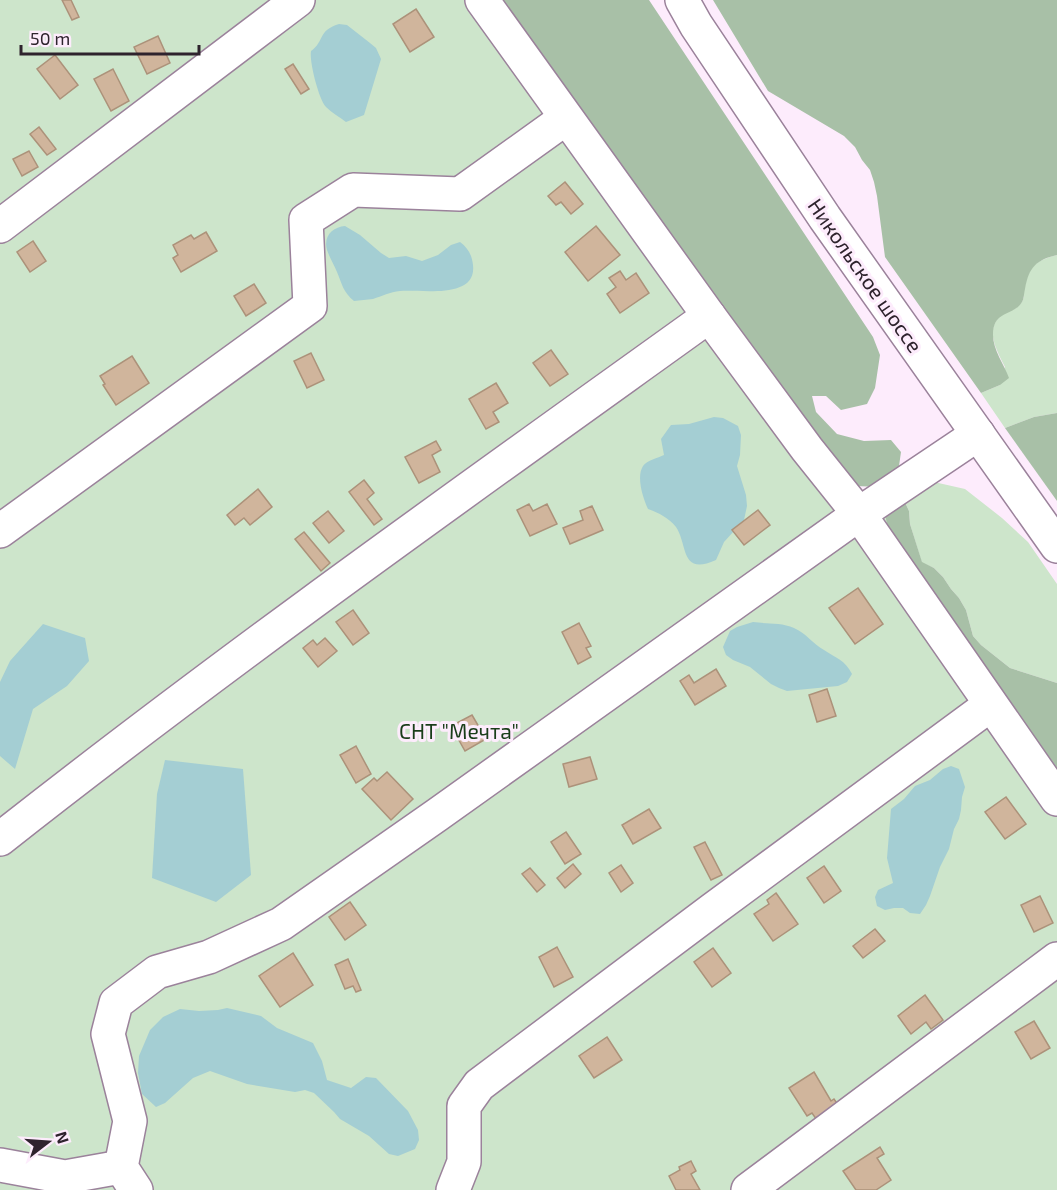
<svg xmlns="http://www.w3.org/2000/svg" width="1057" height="1190" font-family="'Exo 2',sans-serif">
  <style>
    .green { fill: #cde5cb }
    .forest { fill: #a8c0a7 }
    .water { fill: #a4ced3 }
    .building { fill: #d0b59c; stroke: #ac927a; stroke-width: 1.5 }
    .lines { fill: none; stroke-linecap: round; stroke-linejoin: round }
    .minor-casing { stroke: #9b829b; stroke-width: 36 }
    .major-casing { stroke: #9b829b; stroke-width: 36 }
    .minor { stroke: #fff; stroke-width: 33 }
    .major { stroke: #fff; stroke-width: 33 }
    .labels { text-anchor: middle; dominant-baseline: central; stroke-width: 6; stroke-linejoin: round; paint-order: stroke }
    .street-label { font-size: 21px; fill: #2e232d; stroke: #fdecfc }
    .park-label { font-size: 21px; fill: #193d19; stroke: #fdecfc }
  </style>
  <rect width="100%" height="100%" fill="#fdecfc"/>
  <g class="green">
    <polygon points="0,0 499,0 876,517 887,509 902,550 910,558 1057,784 1057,1190 0,1190"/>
    <path d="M1057 255V413L1034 417 1005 428 981 393 1000 385 1005 367C997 351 982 326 1005 313 1011 310 1017 309 1021 303 1024 300 1024 294 1024 290 1029 266 1034 261 1057 255Z"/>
    <polygon points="934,482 965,489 1002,518 1028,542 1057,584 1057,683 1010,668 981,645 973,636 966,610 959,598 951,589 943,577 934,568 922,563 910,524 909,511 903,498"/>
  </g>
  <g class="forest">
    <polygon points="499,0 649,0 873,337 880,355 875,388 867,404 841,410 826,396 812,396 816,412 837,434 864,441 891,440 901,452 898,473 881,487 855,486 812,436"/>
    <path d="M713 0H1057V255C1036 260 1029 267 1025 289 1024 293 1024 299 1022 302 1013 317 993 310 993 335 993 350 1004 364 1009 378L1000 385 981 393 885 257 877 196 874 182 870 170 862 160 855 147 844 136 768 91Z"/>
    <polygon points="1057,413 1057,501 1005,428 1034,417"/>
    <path d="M903 498 909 511 910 524 922 562 934 568 943 577 951 589 959 598 966 610 973 636 981 645 1010 668 1057 683V784L910 558C901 548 888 533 886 519 886 516 886 512 887 509Z"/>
  </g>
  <g class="water">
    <path d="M339 24 347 25 370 43 376 48 381 59 364 115 346 122C340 117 332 113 326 107 319 100 309 61 311 51 325 41 317 31 339 24Z"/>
    <path d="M345 226 360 235 381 253 389 258 406 256 422 261 438 255 451 245 460 242C468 248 472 255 473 265 477 300 420 289 400 291 390 292 382 296 373 299 367 300 360 300 354 301 343 292 342 284 337 272 334 265 329 256 327 250 323 236 333 227 345 226Z"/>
    <path d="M714 417 723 418 738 426 741 435 740 455 737 466 746 495 747 506 744 520 724 542 716 560C680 576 688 545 676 527 669 518 659 513 648 509 643 498 636 477 643 466 647 460 658 458 664 455L661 439 671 425 689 424Z"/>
    <path d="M753 622C766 624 781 622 794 628 806 633 813 644 824 650 836 658 845 660 852 674L847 682 838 686 787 691 779 688 771 684 750 667 733 660 726 655 723 647 730 631 737 627Z"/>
    <polygon points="43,624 85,638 89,661 67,686 33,709 15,769 0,756 0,682 10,661"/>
    <polygon points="165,760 243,769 251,875 216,902 152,878 157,794"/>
    <polygon points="951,766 959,769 965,787 962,797 961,810 959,819 954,829 949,849 940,867 930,896 926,905 920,914 910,913 903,908 894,908 885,910 877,906 875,897 878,890 893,883 887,858 891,809 904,799 915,786 930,780 943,769"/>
    <polygon points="227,1008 261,1016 277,1028 313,1043 322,1061 327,1080 351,1088 366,1077 376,1078 408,1111 418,1130 419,1140 415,1149 398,1156 389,1154 369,1136 340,1119 334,1112 314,1093 305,1090 295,1092 247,1084 210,1071 193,1078 165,1103 156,1107 142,1094 138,1073 139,1056 150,1030 163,1017 180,1009 199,1011 218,1010"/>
  </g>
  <g class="building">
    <polygon points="62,0 71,0 79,17 72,20"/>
    <polygon points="416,9 434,37 410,52 393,24"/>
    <polygon points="158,36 170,63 147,74 134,47"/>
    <polygon points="55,55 78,85 60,99 37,69"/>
    <polygon points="293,64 309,89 301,94 285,69"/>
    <polygon points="113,69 129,101 111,111 94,79"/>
    <polygon points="39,127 56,149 47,155 30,134"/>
    <polygon points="29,151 38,167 22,176 13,159"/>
    <polygon points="565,182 583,204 571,214 561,202 556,205 548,196"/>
    <polygon points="596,226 620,255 588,281 565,252"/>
    <polygon points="206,232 217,251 181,272 173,258 178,255 173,245 191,235 194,239"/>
    <polygon points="33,241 46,261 30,272 17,252"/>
    <polygon points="620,271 626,280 636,273 649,293 620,313 607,294 616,287 609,278"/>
    <polygon points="254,284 266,303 246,316 234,296"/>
    <polygon points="551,350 568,374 550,386 533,363"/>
    <polygon points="311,353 324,380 307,388 294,361"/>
    <polygon points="132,356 149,383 116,405 103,385 105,384 100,376"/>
    <polygon points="496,383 508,403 493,412 499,422 486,429 469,399"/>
    <polygon points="436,441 441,450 432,455 440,472 419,483 405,457"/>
    <polygon points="364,480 374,493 367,499 382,519 374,525 349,492"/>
    <polygon points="258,489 272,507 250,525 244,518 235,525 227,515"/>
    <polygon points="529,504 533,511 547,504 557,524 530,536 517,510"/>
    <polygon points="592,506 603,530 570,544 563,528 583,520 580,511"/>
    <polygon points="758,510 770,525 744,545 732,530"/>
    <polygon points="328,511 344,531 329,543 313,523"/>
    <polygon points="304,532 330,563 321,571 295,539"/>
    <polygon points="858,588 883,624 855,644 829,608"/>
    <polygon points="353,610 369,633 353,645 336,622"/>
    <polygon points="579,623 591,646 586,648 591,657 578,664 562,632"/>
    <polygon points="325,638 337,651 318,667 303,648 313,640 317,645"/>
    <polygon points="716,669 726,686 695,705 680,681 689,675 694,683"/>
    <polygon points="827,689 836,716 817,722 809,695"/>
    <polygon points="472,715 486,739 465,751 451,726"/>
    <polygon points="356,746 371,774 356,783 340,755"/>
    <polygon points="590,757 597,779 569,787 563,764"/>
    <polygon points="387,772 413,799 391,820 362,789 374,778 377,781"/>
    <polygon points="1006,797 1026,824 1005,839 985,812"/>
    <polygon points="649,809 661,828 633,844 622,825"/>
    <polygon points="566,832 581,854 565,864 551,842"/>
    <polygon points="705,842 722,875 711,880 694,847"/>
    <polygon points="573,864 581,874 565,888 557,878"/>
    <polygon points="621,865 633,883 621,892 609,873"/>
    <polygon points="824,866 841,891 824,903 807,878"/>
    <polygon points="530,868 545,885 537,892 522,874"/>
    <polygon points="776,893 798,924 773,941 754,914 769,904 767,900"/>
    <polygon points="1040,896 1053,923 1034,932 1021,905"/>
    <polygon points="350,902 366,925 345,940 329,917"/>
    <polygon points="875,929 885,941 863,958 853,946"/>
    <polygon points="557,947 573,977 554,987 539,957"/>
    <polygon points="713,948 731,973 712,987 694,962"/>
    <polygon points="293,953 313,985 280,1007 259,976"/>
    <polygon points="348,959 361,990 356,992 353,986 345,989 335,965"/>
    <polygon points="925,995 943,1020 931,1029 926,1022 911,1034 898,1016"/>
    <polygon points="1034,1021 1050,1048 1031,1059 1015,1032"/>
    <polygon points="607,1037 622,1060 594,1078 579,1056"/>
    <polygon points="814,1072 831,1101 834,1099 841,1109 819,1123 812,1113 807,1116 789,1088"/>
    <polygon points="880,1147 884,1154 877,1158 891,1180 876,1190 856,1190 843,1171"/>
    <polygon points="691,1161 696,1171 691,1174 700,1190 676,1190 669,1176 680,1170 679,1167"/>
  </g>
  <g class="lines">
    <defs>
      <g id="minor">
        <polyline points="482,0 709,316 807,449 859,514 1057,799"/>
        <polyline points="0,226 298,0"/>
        <polyline points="0,531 310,306 306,220 353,190 460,194 566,118"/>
        <path d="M0 839C231 657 471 487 709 316"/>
        <polyline points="0,1165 65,1177 121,1167"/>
        <polyline points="136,1190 121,1167 130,1121 108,1034 116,1003 157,972 209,957 281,924 437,815 859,514 978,434"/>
        <polyline points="453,1190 464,1162 464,1106 479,1085 712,910 990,705"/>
        <polyline points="748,1190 1057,959"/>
      </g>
      <polyline id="major" points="682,0 696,25 825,218 1057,546"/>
    </defs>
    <use href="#minor" class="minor-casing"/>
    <use href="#major" class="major-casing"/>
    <use href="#minor" class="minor"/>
    <use href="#major" class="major"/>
  </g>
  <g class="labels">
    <g class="street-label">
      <text transform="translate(866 275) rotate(55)">Никольское шоссе</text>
    </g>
    <g class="park-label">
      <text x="459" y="730">СНТ "Мечта"</text>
    </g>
  </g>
  <g transform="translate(48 1142) rotate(73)" stroke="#fdecfc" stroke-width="4.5" paint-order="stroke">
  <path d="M0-4.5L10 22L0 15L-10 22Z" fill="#2e232d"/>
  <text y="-9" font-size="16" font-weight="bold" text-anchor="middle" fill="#2e232d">N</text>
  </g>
  <path d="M21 45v9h178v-9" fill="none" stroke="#2e232d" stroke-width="3"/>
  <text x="30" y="45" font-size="18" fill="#2e232d" stroke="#fdecfc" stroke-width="4.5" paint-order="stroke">50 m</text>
</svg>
